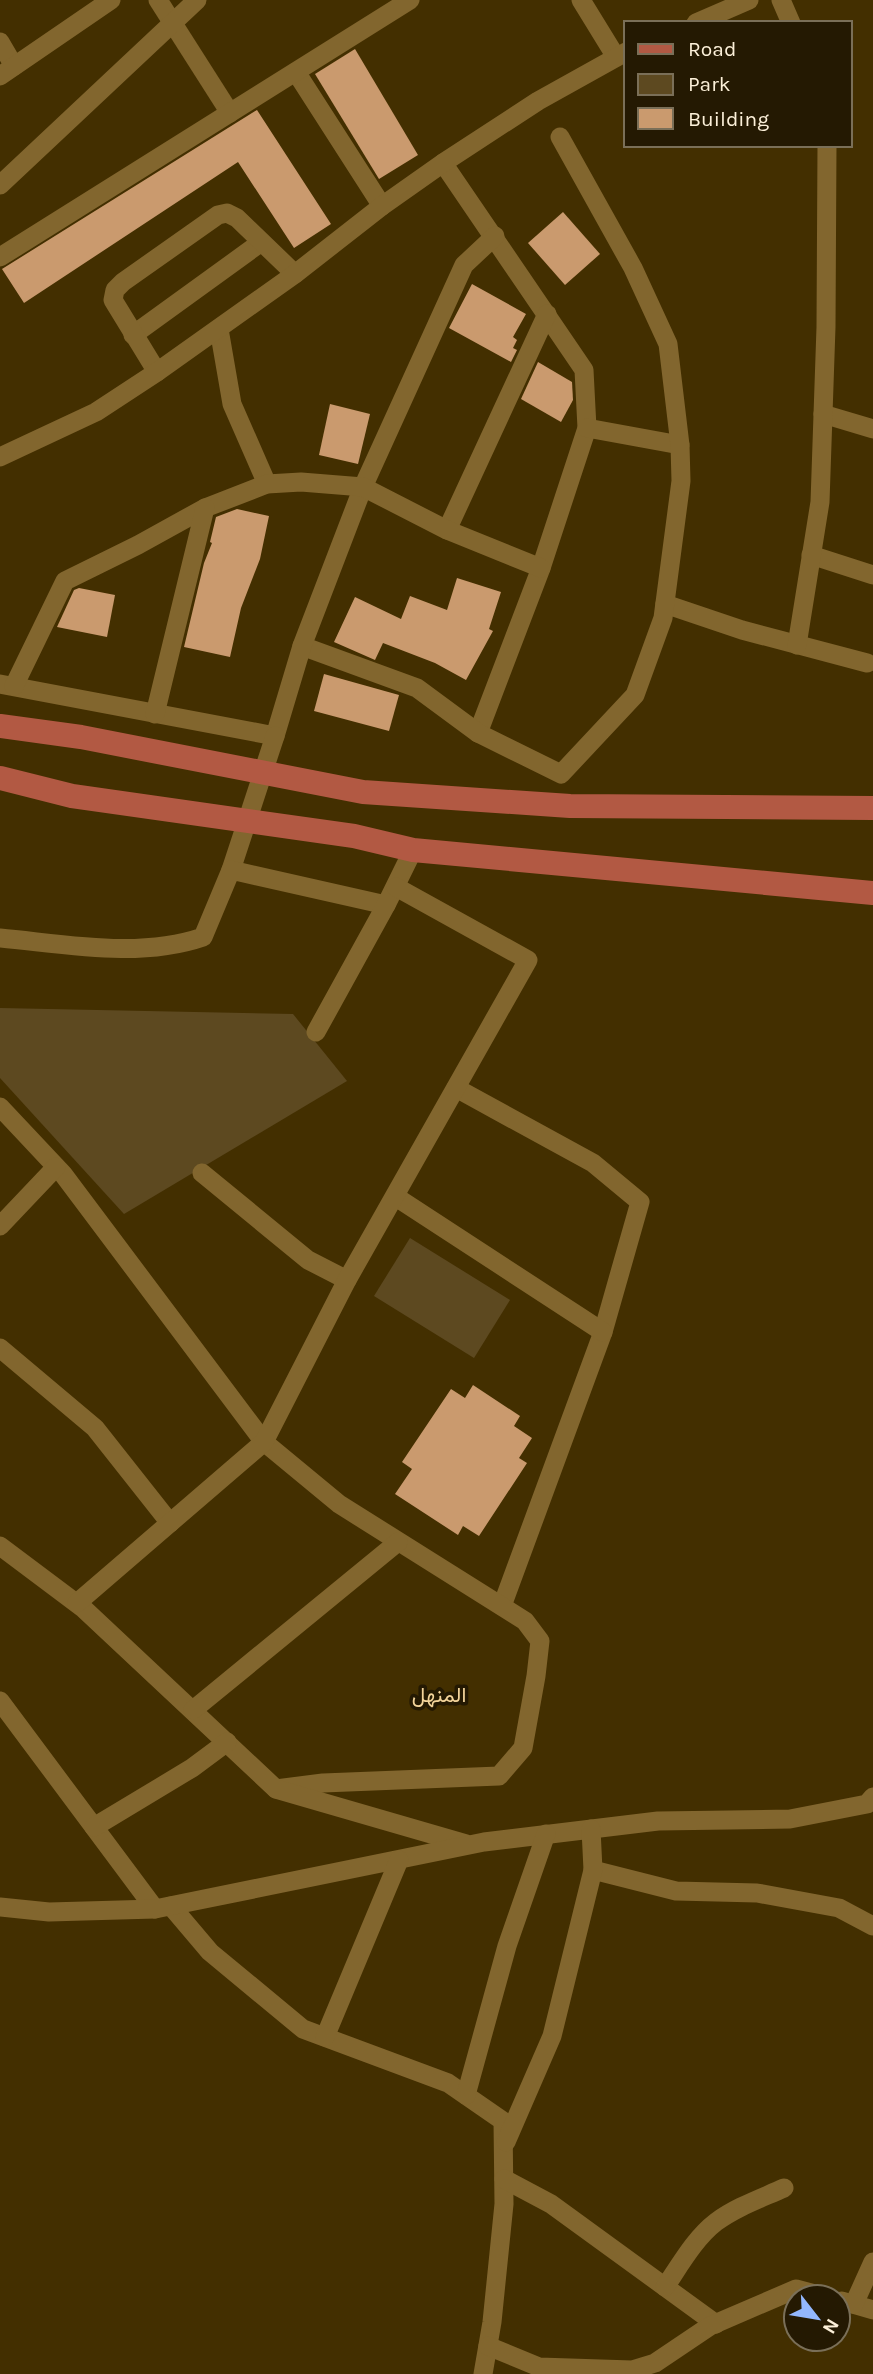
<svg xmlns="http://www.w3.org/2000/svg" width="873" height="2374" font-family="Karla,Vazirmatn,sans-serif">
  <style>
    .green { fill: #5d4920 }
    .building { fill: #ca9a6e }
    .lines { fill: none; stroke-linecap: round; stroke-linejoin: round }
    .minor { stroke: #82662e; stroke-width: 19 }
    .major { stroke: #b25943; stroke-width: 24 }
    .labels { text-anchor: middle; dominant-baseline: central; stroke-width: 7; stroke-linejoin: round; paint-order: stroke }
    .neighbourhood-label { font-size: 21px; fill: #f3d49a; stroke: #241902 }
  </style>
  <rect width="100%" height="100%" fill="#432f00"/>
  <g class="green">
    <polygon points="0,1008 293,1014 347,1081 124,1214 0,1078"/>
    <polygon points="410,1238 510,1300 474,1358 374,1296"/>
  </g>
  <g class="building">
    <polygon points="355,49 418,155 379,179 315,74"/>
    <polygon points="257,110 331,224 294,248 238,162 24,303 2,269"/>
    <polygon points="563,212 600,254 565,285 528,243"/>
    <polygon points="472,284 526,314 513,337 517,340 513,348 517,350 511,362 449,328"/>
    <polygon points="538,362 572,382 573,400 561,422 521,399"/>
    <polygon points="330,404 370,414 358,464 319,455"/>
    <polygon points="237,509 269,516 260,559 241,608 230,657 184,647 204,563 212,543 210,542 216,517"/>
    <polygon points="457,578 501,592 489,629 493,631 466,680 435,663 383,643 375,660 334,642 355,597 401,619 410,596 447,610"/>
    <polygon points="79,588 115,595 107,637 57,627 74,590"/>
    <polygon points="324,674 399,695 389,731 314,711"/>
    <polygon points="473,1385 520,1416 514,1426 532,1438 519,1458 527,1463 479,1536 463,1526 458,1535 395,1494 412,1469 402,1462 451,1389 465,1398"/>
  </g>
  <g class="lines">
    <g class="minor">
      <polyline points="158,0 230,113"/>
      <polyline points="581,0 616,57"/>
      <polyline points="781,0 791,23"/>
      <polyline points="696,23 749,0"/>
      <polyline points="0,42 14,66"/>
      <polyline points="296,72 382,206"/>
      <polyline points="0,76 111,0"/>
      <polyline points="443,163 584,370 587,428 541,568 478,733"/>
      <polyline points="0,185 197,0"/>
      <polyline points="0,257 410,0"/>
      <polyline points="219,329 232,404 267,484"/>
      <polyline points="133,335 260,243"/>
      <polyline points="157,372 113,300 115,290 123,282 218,215 227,213 237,218 295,274"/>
      <polyline points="823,414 873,429"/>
      <polyline points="587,428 680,445"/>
      <polyline points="0,457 96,412 157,372 295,274 382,206 443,163 538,101 626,52"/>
      <polyline points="447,530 547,314"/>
      <polyline points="811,555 873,575"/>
      <polyline points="665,604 742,630 867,663"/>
      <polyline points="797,645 820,502 826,327 827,145"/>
      <polyline points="302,646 417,688 478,733 561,774 635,695 663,618 681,481 680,445 668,344 633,268 560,137"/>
      <polyline points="0,684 275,736 302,646 363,487 464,265 495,236"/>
      <polyline points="14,686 65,581 138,545 205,508 267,484 301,482 363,487 447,530 541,568"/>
      <polyline points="155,714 205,508"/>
      <polyline points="231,870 275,736"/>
      <path d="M0 938C65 944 139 959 203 937L231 870 386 905"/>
      <polyline points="316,1032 386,905 413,850"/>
      <polyline points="456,1088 593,1163 640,1202 603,1332 502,1606"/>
      <polyline points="0,1107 63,1174 264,1442 339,1504 525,1621 540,1641 536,1676 523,1748 499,1776 323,1783 276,1789"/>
      <polyline points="202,1173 308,1260 347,1280"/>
      <polyline points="396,1197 603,1332"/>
      <polyline points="0,1226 56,1167"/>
      <polyline points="0,1348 95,1428 170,1523"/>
      <polyline points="0,1546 84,1609 276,1789 466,1844"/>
      <polyline points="77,1603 264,1442 347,1280 528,960 396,887"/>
      <polyline points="0,1701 155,1909"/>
      <polyline points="193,1710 398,1542"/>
      <polyline points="94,1827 192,1768 227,1742"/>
      <polyline points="593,1870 676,1891 757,1893 839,1908 873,1926"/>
      <polyline points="171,1906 210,1952 303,2029 448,2083 503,2121 504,2204 492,2322 483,2374"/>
      <polyline points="0,1907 49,1912 155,1909 484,1842 658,1821 790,1819 867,1804 873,1797"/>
      <polyline points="325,2037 399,1860"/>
      <polyline points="466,2095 507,1946 546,1834"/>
      <polyline points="506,2142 552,2036 593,1870 591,1829"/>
      <polyline points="504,2179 551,2204 716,2324"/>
      <path d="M665 2287C680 2265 695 2238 716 2222 736 2207 762 2198 784 2188"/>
      <polyline points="842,2301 873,2310"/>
      <polyline points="854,2304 873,2262"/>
      <polyline points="488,2346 539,2367 632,2370 655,2363 710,2326 796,2289 826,2297"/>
    </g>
    <g class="major">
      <polyline points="0,726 81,737 363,792 570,806 873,808"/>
      <polyline points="0,778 72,796 354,836 413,850 873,893"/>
    </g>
  </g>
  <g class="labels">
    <g class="neighbourhood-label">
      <text x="439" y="1695">المنهل</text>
    </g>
  </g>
  <rect x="624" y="21" width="228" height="126" fill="#241902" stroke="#7a6f58" stroke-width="2"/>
  <rect x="638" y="44" width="35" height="10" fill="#b25943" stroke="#7a6f58" stroke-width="2"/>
  <text x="688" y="56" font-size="21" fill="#fcf0d9">Road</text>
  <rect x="638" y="74" width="35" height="21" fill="#5d4920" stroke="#7a6f58" stroke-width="2"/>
  <text x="688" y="91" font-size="21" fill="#fcf0d9">Park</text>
  <rect x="638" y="108" width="35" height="21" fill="#ca9a6e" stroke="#7a6f58" stroke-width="2"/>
  <text x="688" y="126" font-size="21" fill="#fcf0d9">Building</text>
  <g transform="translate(817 2318) rotate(121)"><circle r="33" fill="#241902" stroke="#7a6f58" stroke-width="2"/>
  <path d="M0-5L12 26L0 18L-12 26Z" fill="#93b7fd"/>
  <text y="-10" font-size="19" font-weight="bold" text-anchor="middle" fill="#fcf0d9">N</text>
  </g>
</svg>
